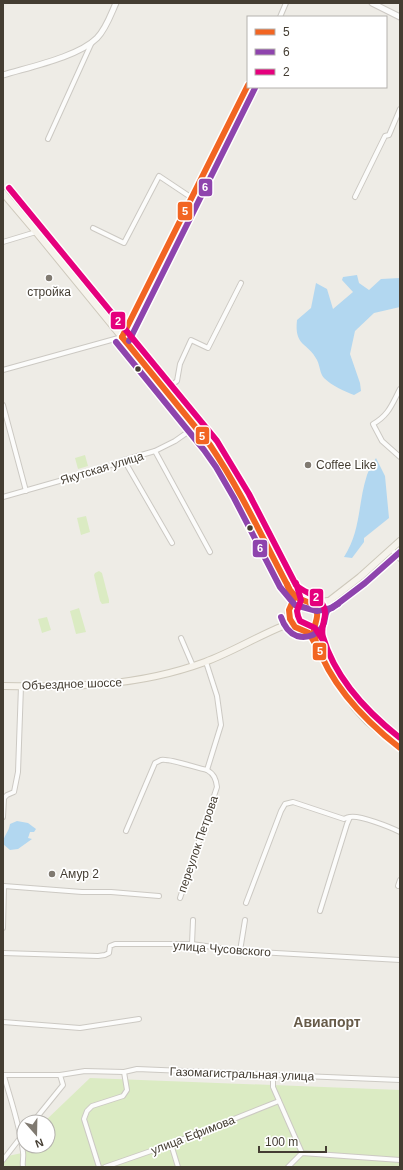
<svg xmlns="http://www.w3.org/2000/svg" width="403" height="1170" font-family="Arial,sans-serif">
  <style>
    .green { fill: #dbebc3 }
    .water { fill: #b2d7f0 }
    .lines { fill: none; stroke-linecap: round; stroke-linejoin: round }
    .minor-casing { stroke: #ccc9c3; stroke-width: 6 }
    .tertiary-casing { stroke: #ccc9c3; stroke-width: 7 }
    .secondary-casing { stroke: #cec9bc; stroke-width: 8 }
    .minor { stroke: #fcfcfb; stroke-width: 4 }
    .tertiary { stroke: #fcfcfb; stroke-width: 5 }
    .secondary { stroke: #f6f3ec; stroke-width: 6 }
    .bus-1-casing { stroke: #fff; stroke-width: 9 }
    .bus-2-casing { stroke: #fff; stroke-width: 9 }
    .bus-3-casing { stroke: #fff; stroke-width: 9 }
    .bus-1 { stroke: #f26522; stroke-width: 6 }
    .bus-2 { stroke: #8e44ad; stroke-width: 6 }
    .bus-3 { stroke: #e5007d; stroke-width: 6 }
    .poi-dot { fill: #807a71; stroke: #fff; stroke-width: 1.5 }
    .bus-dot { fill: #443d32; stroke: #fff; stroke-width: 1.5 }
    .labels { text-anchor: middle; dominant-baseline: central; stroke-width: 3.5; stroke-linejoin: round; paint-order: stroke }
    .poi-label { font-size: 12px; fill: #443d32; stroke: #fff; text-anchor: start }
    .street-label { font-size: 12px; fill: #443d32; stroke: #fff }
    .quarter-label { font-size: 14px; font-weight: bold; fill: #675b49; stroke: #fff }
    .line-badge { stroke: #fff; stroke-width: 1.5 }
    .badge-label { font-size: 11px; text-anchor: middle; font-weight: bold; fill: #fff }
  </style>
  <rect width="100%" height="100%" fill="#eeece6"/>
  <g class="green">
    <polygon points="85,455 88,466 78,469 75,458"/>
    <polygon points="86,516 90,532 81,535 77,518"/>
    <polygon points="99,571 102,573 109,600 109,603 102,604 100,601 94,575 95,573"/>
    <polygon points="79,608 86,632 76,634 70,611"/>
    <polygon points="47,617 51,630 42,633 38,619"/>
    <polygon points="90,1078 400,1090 400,1167 3,1167 3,1157 22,1153 24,1146 48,1146 48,1122 44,1122"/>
  </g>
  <g class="water">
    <path d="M357 275 359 283 369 290 381 279 400 278V307L374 313 355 331 350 354 360 383 361 391 354 395C344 391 332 386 324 378 320 374 320 366 317 360 308 342 294 347 297 320L311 308 316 283 327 289 333 309 353 292 342 280 343 277Z"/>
    <path d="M376 458 385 476 389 518 364 538V542L352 558 344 557C361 531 358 502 367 475 369 469 373 463 376 458Z"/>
    <path d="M17 821 28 823 36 829 34 832H30L28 838 32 839 18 849 10 850 3 844C3 836 9 832 10 824Z"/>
  </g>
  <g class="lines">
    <defs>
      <g id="minor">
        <polyline points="280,17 286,3"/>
        <polyline points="48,139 92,42"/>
        <polyline points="355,197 385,136 389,135 400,109"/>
        <polyline points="93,228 124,243 159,176 192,198"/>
        <polyline points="3,242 36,232"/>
        <polyline points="3,370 122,337 230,123 248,85"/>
        <path d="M400 389C392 404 389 415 373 424L382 441 400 457"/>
        <polyline points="165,390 177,381 180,364 191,340 208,348 241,283"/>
        <polyline points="3,405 26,491"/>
        <polyline points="155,451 210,552"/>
        <polyline points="124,460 172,543"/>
        <polyline points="3,497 98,470 124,460 155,451 175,441 195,427"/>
        <polyline points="392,550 400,559"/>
        <polyline points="181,638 193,666"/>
        <polyline points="3,817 4,798 7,795 14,792 18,772 21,686"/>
        <path d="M126 831 155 763C157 762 159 761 161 760 169 758 196 768 207 770L221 725 217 696 206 662"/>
        <polyline points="398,886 400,880"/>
        <path d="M180 898 217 787C216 779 214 774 207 770"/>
        <path d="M246 903 281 811 285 804 293 802 344 819C346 818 348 817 350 817 360 815 390 827 400 832"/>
        <polyline points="320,911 347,824 350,817"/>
        <polyline points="3,928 4,886 82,892 111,892 159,896"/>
        <polyline points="192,944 193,920"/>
        <polyline points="240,951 245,920"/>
        <polyline points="3,953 98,956 105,955 109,953 110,946 115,944 192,944 240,951 400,960"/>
        <polyline points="3,1022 80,1028 139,1019"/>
        <polyline points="3,1075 60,1075 85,1071 124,1072 137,1069 400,1080"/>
        <polyline points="273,1075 273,1087 302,1153"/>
        <path d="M4 1076C11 1101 20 1126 23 1152 24 1157 22 1162 23 1167"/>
        <polyline points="33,1122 63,1085 60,1075"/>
        <polyline points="171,1144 178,1167"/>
        <polyline points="3,1160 24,1133"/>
        <polyline points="99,1167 84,1119 87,1111 92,1106 123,1096 127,1090 124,1072"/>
        <polyline points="105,1167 171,1144 279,1101"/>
        <polyline points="288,1167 302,1153 400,1160"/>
      </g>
      <g id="tertiary">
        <polyline points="372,3 400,17"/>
        <path d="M3 75C29 67 78 57 97 38 106 29 111 14 116 3"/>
      </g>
      <g id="secondary">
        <path d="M3 193 36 232 210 445C242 490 264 541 290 590 301 602 312 604 328 601"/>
        <path d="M315 623C300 641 277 615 295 603 298 601 304 600 307 601 314 603 317 609 318 615"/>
        <polyline points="302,629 309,633 329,670 355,708 368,722 400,748"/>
        <polyline points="316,640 313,631 320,608 360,577 400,541"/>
        <path d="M3 686C74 687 137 687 205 662 232 652 256 637 283 626L295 627"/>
      </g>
    </defs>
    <use href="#minor" class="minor-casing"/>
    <use href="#tertiary" class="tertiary-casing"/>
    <use href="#secondary" class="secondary-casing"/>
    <use href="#minor" class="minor"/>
    <use href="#tertiary" class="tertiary"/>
    <use href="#secondary" class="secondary"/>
    <defs>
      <g id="bus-1">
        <path d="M122 337 210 445C241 491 264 541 290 590 292 592 294 595 296 597 302 601 311 601 315 607 320 615 315 622 314 630 314 634 315 638 316 642 331 686 364 720 400 748"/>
        <polyline points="122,337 248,85"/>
        <polyline points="287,584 293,601 289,610 290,619 295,627 309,633 317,647"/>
      </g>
      <g id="bus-2">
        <polyline points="129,341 255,88"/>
        <polyline points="116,342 204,450 216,467 234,498 280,587 295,605 317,611 332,608 365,583 400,552"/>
        <path d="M281 617C284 626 289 633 297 636 308 639 320 634 324 623 325 619 325 615 327 611 330 608 334 606 338 604"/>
      </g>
      <g id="bus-3">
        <path d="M9 188 217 441 249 494 296 585C304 593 316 594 321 602 331 615 319 624 323 637 335 678 367 712 400 738"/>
        <polyline points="296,583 301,600 297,611 298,616 300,621 315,628 324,642"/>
      </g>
    </defs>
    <use href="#bus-1" class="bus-1-casing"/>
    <use href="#bus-2" class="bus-2-casing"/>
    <use href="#bus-3" class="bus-3-casing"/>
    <use href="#bus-1" class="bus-1"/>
    <use href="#bus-2" class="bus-2"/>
    <use href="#bus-3" class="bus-3"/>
  </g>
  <g class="poi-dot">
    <circle cx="49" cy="278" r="4"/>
    <circle cx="308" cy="465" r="4"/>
    <circle cx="52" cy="874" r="4"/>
  </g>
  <g class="bus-dot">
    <circle cx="138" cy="369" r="3.5"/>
    <circle cx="250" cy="528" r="3.5"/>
  </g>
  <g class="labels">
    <g class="poi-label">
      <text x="49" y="292" text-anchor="middle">стройка</text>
      <text x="316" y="465">Coffee Like</text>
      <text x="60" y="874">Амур 2</text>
    </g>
    <g class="street-label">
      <text transform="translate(102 468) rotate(-17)">Якутская улица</text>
      <text transform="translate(72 684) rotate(-2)">Объездное шоссе</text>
      <text transform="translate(198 844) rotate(-71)">переулок Петрова</text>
      <text transform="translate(222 949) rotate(4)">улица Чусовского</text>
      <text transform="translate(242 1074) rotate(2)">Газомагистральная улица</text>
      <text transform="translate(193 1135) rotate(-21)">улица Ефимова</text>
    </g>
    <g class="quarter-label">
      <text x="327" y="1022">Авиапорт</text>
    </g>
  </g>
  <g class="line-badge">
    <rect x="198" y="178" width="15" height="19" rx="4" fill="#8e44ad"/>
    <rect x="177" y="201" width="16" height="20" rx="4" fill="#f26522"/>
    <rect x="110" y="311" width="16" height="19" rx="4" fill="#e5007d"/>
    <rect x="195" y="426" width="15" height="19" rx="4" fill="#f26522"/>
    <rect x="252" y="539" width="16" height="19" rx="4" fill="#8e44ad"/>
    <rect x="309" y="588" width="15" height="19" rx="4" fill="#e5007d"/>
    <rect x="312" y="642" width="15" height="19" rx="4" fill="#f26522"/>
  </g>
  <g class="badge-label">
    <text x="205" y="191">6</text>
    <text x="185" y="215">5</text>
    <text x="118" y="325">2</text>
    <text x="202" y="440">5</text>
    <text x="260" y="552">6</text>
    <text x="316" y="601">2</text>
    <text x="320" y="655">5</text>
  </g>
  <rect width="403" height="1170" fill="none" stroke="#443d32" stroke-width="8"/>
  <rect x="247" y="16" width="140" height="72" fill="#ffffff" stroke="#b4b1ad"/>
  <rect x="255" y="29" width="20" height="6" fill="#f26522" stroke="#b4b1ad"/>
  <text x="283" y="36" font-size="12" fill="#443d32">5</text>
  <rect x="255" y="49" width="20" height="6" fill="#8e44ad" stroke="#b4b1ad"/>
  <text x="283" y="56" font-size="12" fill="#443d32">6</text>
  <rect x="255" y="69" width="20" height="6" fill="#e5007d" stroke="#b4b1ad"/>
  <text x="283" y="76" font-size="12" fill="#443d32">2</text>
  <g transform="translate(36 1134) rotate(160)"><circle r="19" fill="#ffffff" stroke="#b4b1ad"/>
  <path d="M0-3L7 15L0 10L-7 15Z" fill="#807a71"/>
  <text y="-6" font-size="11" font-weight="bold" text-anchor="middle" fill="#443d32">N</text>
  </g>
  <path d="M259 1146v6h67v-6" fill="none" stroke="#443d32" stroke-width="2"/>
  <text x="265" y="1146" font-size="12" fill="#443d32" stroke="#ffffff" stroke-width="3" paint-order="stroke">100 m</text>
</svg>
